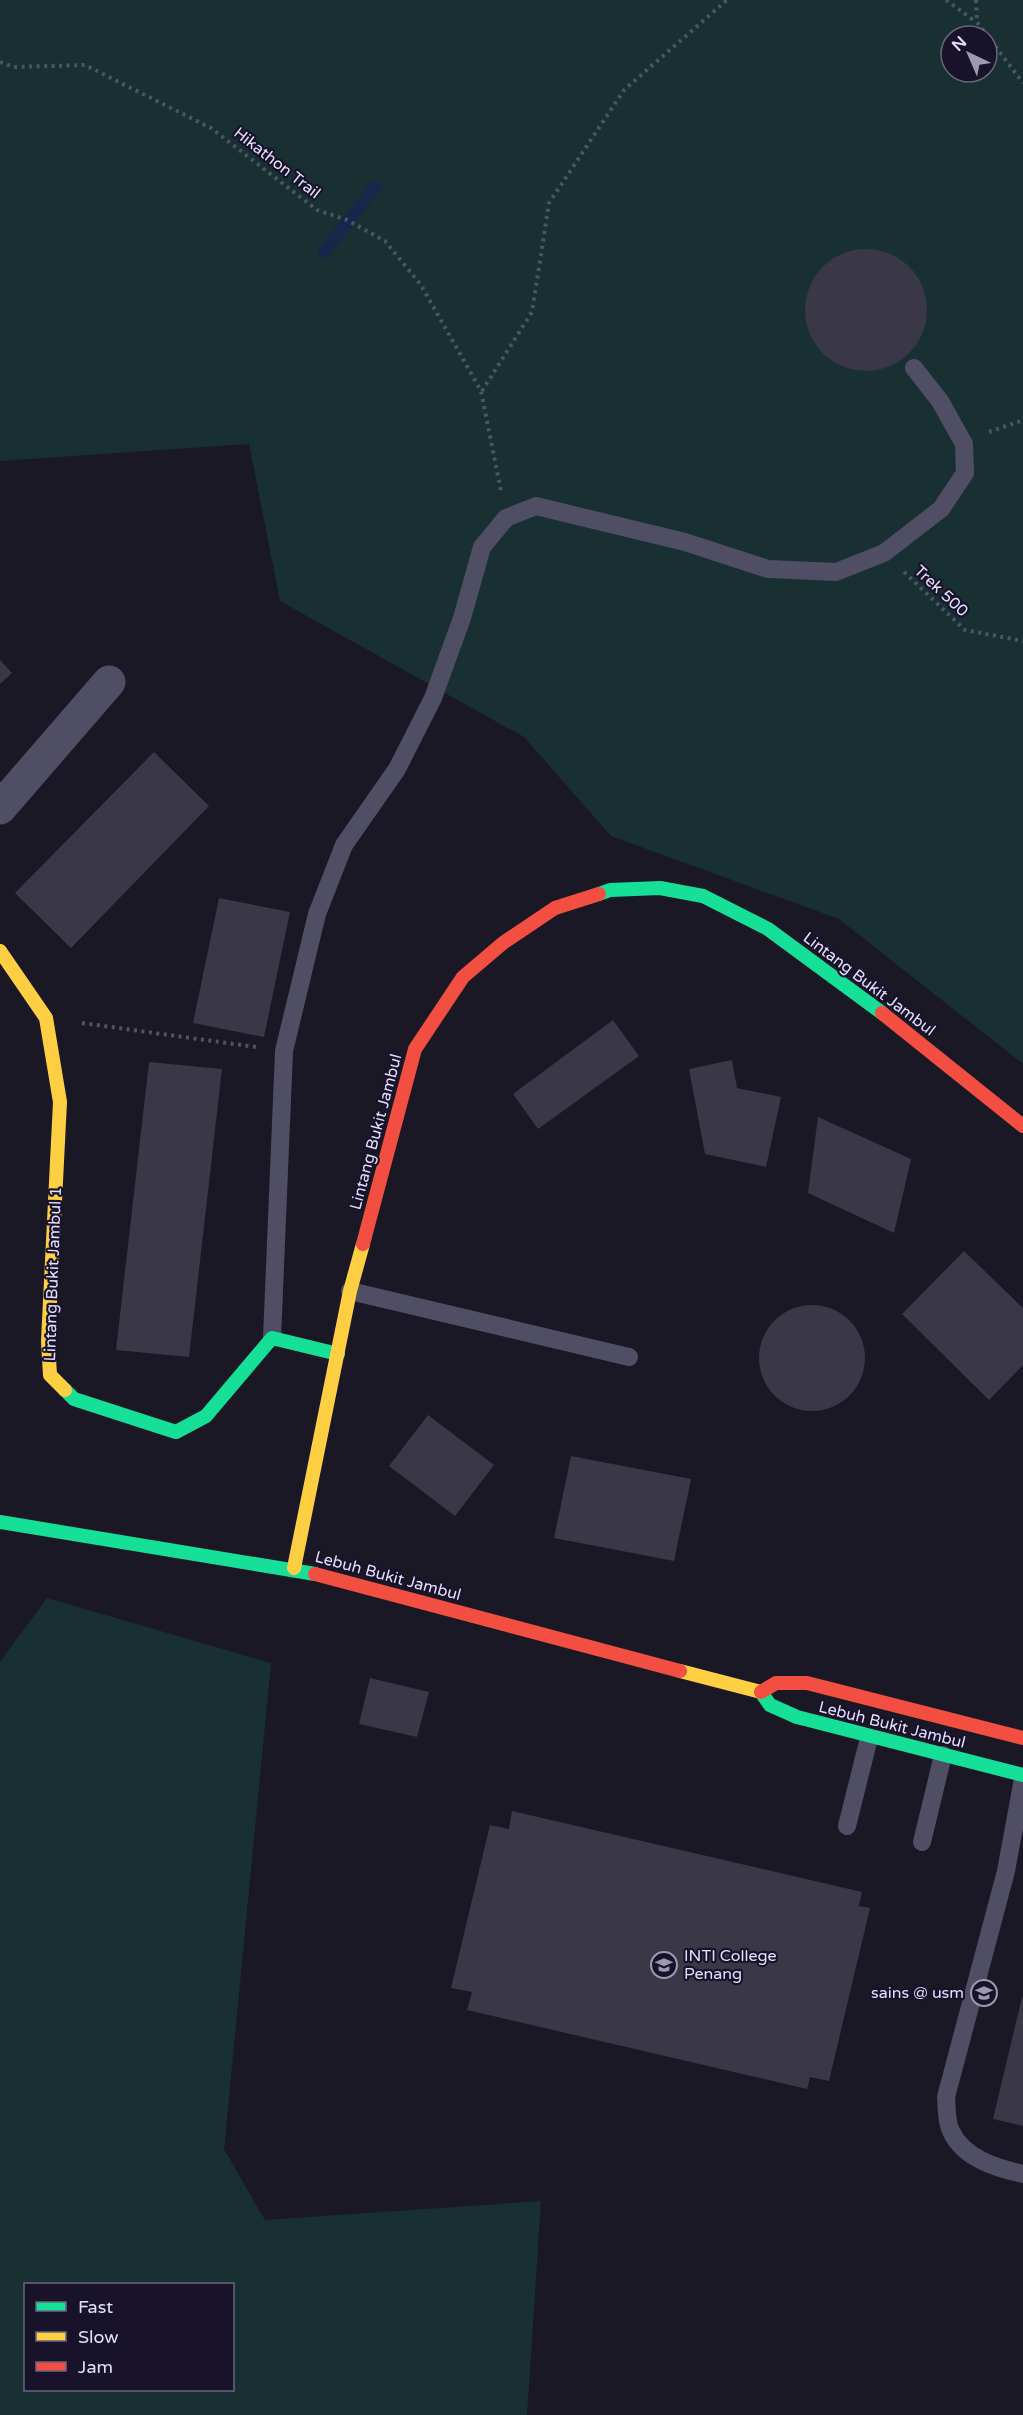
<svg xmlns="http://www.w3.org/2000/svg" width="1023" height="2415" font-family="'Varela Round',sans-serif">
  <style>
    .green { fill: #183031; fill-rule: evenodd }
    .lines { fill: none; stroke-linecap: round; stroke-linejoin: round }
    .stream { stroke: #15274a; stroke-width: 12 }
    .building { fill: #3a3746 }
    .path { stroke: #4b5563; stroke-width: 4; stroke-dasharray: 3 4.5; stroke-linecap: butt }
    .lane { stroke: #504e64; stroke-width: 18 }
    .street { stroke: #504e64; stroke-width: 33 }
    .fast { stroke: #16e098; stroke-width: 14 }
    .slow { stroke: #ffcf43; stroke-width: 14 }
    .jam { stroke: #f24e42; stroke-width: 14 }
    .labels { text-anchor: middle; dominant-baseline: central; stroke-width: 4.5; stroke-linejoin: round; paint-order: stroke }
    .street-label { font-size: 16px; fill: #e3dffc; stroke: #18132a }
    .poi-label { font-size: 16px; fill: #e3dffc; stroke: #18132a; text-anchor: start }
  </style>
  <rect width="100%" height="100%" fill="#1b1825"/>
  <g class="green">
    <path d="M0 0H1023V1064L839 919 611 836 524 737 280 601 249 444 0 461ZM951 36H987V72H951Z"/>
    <path d="M47 1598 271 1663 224 2149 265 2220 541 2201 527 2415H0V1662ZM26 2284H232V2390H26Z"/>
  </g>
  <g class="lines">
    <polyline class="stream" points="324,252 375,187"/>
  </g>
  <g class="building">
    <circle cx="866" cy="310" r="61"/>
    <polygon points="0,660 12,673 0,684"/>
    <polygon points="154,752 209,806 71,948 15,893"/>
    <polygon points="219,898 290,912 264,1037 193,1023"/>
    <polygon points="613,1020 639,1056 538,1129 513,1094"/>
    <polygon points="732,1060 737,1088 781,1097 766,1167 705,1154 689,1069"/>
    <polygon points="149,1062 222,1069 189,1357 116,1350"/>
    <polygon points="818,1117 911,1159 894,1233 808,1193"/>
    <polygon points="964,1251 1023,1308 1023,1365 989,1400 902,1314"/>
    <circle cx="812" cy="1358" r="53"/>
    <polygon points="428,1415 494,1465 455,1516 389,1466"/>
    <polygon points="571,1456 691,1479 674,1561 554,1538"/>
    <polygon points="370,1678 429,1692 417,1737 359,1724"/>
    <polygon points="512,1811 862,1892 859,1906 870,1908 829,2081 810,2077 807,2089 467,2010 472,1992 451,1988 490,1825 509,1829"/>
    <polygon points="1022,1997 1023,1998 1023,2126 993,2119"/>
  </g>
  <g class="lines">
    <g class="path">
      <polyline points="946,0 976,22"/>
      <polyline points="976,0 977,22 1023,83"/>
      <polyline points="0,62 14,67 85,65 211,128 317,210 347,220 385,241 421,285 481,391 501,491"/>
      <polyline points="482,391 532,312 549,203 624,90 727,0"/>
      <polyline points="989,432 1023,420"/>
      <polyline points="904,572 965,630 1023,641"/>
      <polyline points="82,1023 256,1047"/>
    </g>
    <g class="lane">
      <polyline points="350,1291 629,1357"/>
      <polyline points="272,1338 284,1051 317,914 344,845 397,769 433,698 462,618 482,547 506,518 536,506 685,542 768,569 836,572 884,553 941,509 965,473 964,444 940,401 914,368"/>
      <path d="M1023 1779 1006 1871 946 2097C947 2107 946 2122 951 2131 963 2158 996 2168 1023 2174"/>
      <polyline points="847,1826 869,1738"/>
      <polyline points="922,1842 943,1755"/>
    </g>
    <polyline class="street" points="0,808 109,682"/>
    <g class="fast">
      <polyline points="599,894 610,890 660,888 703,896 768,929 882,1013"/>
      <polyline points="65,1390 74,1399 176,1432 206,1416 272,1338 338,1354"/>
      <polyline points="0,1522 315,1574"/>
      <polyline points="761,1692 770,1705 797,1717 1023,1775"/>
    </g>
    <g class="slow">
      <polyline points="0,951 46,1018 60,1102 48,1341 50,1375 65,1390"/>
      <polyline points="294,1568 350,1291 363,1244"/>
      <polyline points="680,1671 761,1692"/>
    </g>
    <g class="jam">
      <polyline points="882,1013 1023,1126"/>
      <polyline points="363,1244 415,1049 463,977 503,943 555,908 599,894"/>
      <polyline points="315,1574 680,1671"/>
      <polyline points="761,1692 776,1683 807,1683 1023,1738"/>
    </g>
  </g>
  <defs>
    <symbol id="university-ring" viewBox="-11 -11 22 22"><circle r="9.5" fill="#18132a" stroke="#9d99b1" stroke-width="1.5"/><path d="M0-5L7-2L0 1L-7-2ZM-4 1L0 2.5L4 1V4Q0 6-4 4Z" fill="#9d99b1"/></symbol>
  </defs>
  <g fill-rule="evenodd">
    <use href="#university-ring" x="649" y="1950" width="30" height="30"/>
    <use href="#university-ring" x="969" y="1978" width="30" height="30"/>
  </g>
  <g class="labels">
    <g class="street-label">
      <text transform="translate(277 163) rotate(38)">Hikathon Trail</text>
      <text transform="translate(941 591) rotate(43)">Trek 500</text>
      <text transform="translate(869 984) rotate(37)">Lintang Bukit Jambul</text>
      <text transform="translate(376 1132) rotate(-75)">Lintang Bukit Jambul</text>
      <text transform="translate(53 1274) rotate(-88)">Lintang Bukit Jambul 1</text>
      <text transform="translate(388 1576) rotate(15)">Lebuh Bukit Jambul</text>
      <text transform="translate(892 1725) rotate(14)">Lebuh Bukit Jambul</text>
    </g>
    <g class="poi-label">
      <text x="684" y="1956">INTI College<tspan x="684" dy="18">Penang</tspan></text>
      <text x="964" y="1993" text-anchor="end">sains @ usm</text>
    </g>
  </g>
  <rect x="24" y="2283" width="210" height="108" fill="#18132a" stroke="#69657e" stroke-width="1.5"/>
  <rect x="36" y="2302" width="30" height="9" fill="#16e098" stroke="#69657e" stroke-width="1.5"/>
  <text x="78" y="2313" font-size="18" fill="#e3dffc">Fast</text>
  <rect x="36" y="2332" width="30" height="9" fill="#ffcf43" stroke="#69657e" stroke-width="1.5"/>
  <text x="78" y="2343" font-size="18" fill="#e3dffc">Slow</text>
  <rect x="36" y="2362" width="30" height="9" fill="#f24e42" stroke="#69657e" stroke-width="1.5"/>
  <text x="78" y="2373" font-size="18" fill="#e3dffc">Jam</text>
  <g transform="translate(969 54) rotate(316)"><circle r="28" fill="#18132a" stroke="#69657e" stroke-width="1.5"/>
  <path d="M0-4.5L10 22L0 15L-10 22Z" fill="#9d99b1"/>
  <text y="-9" font-size="16" font-weight="bold" text-anchor="middle" fill="#e3dffc">N</text>
  </g>
</svg>
